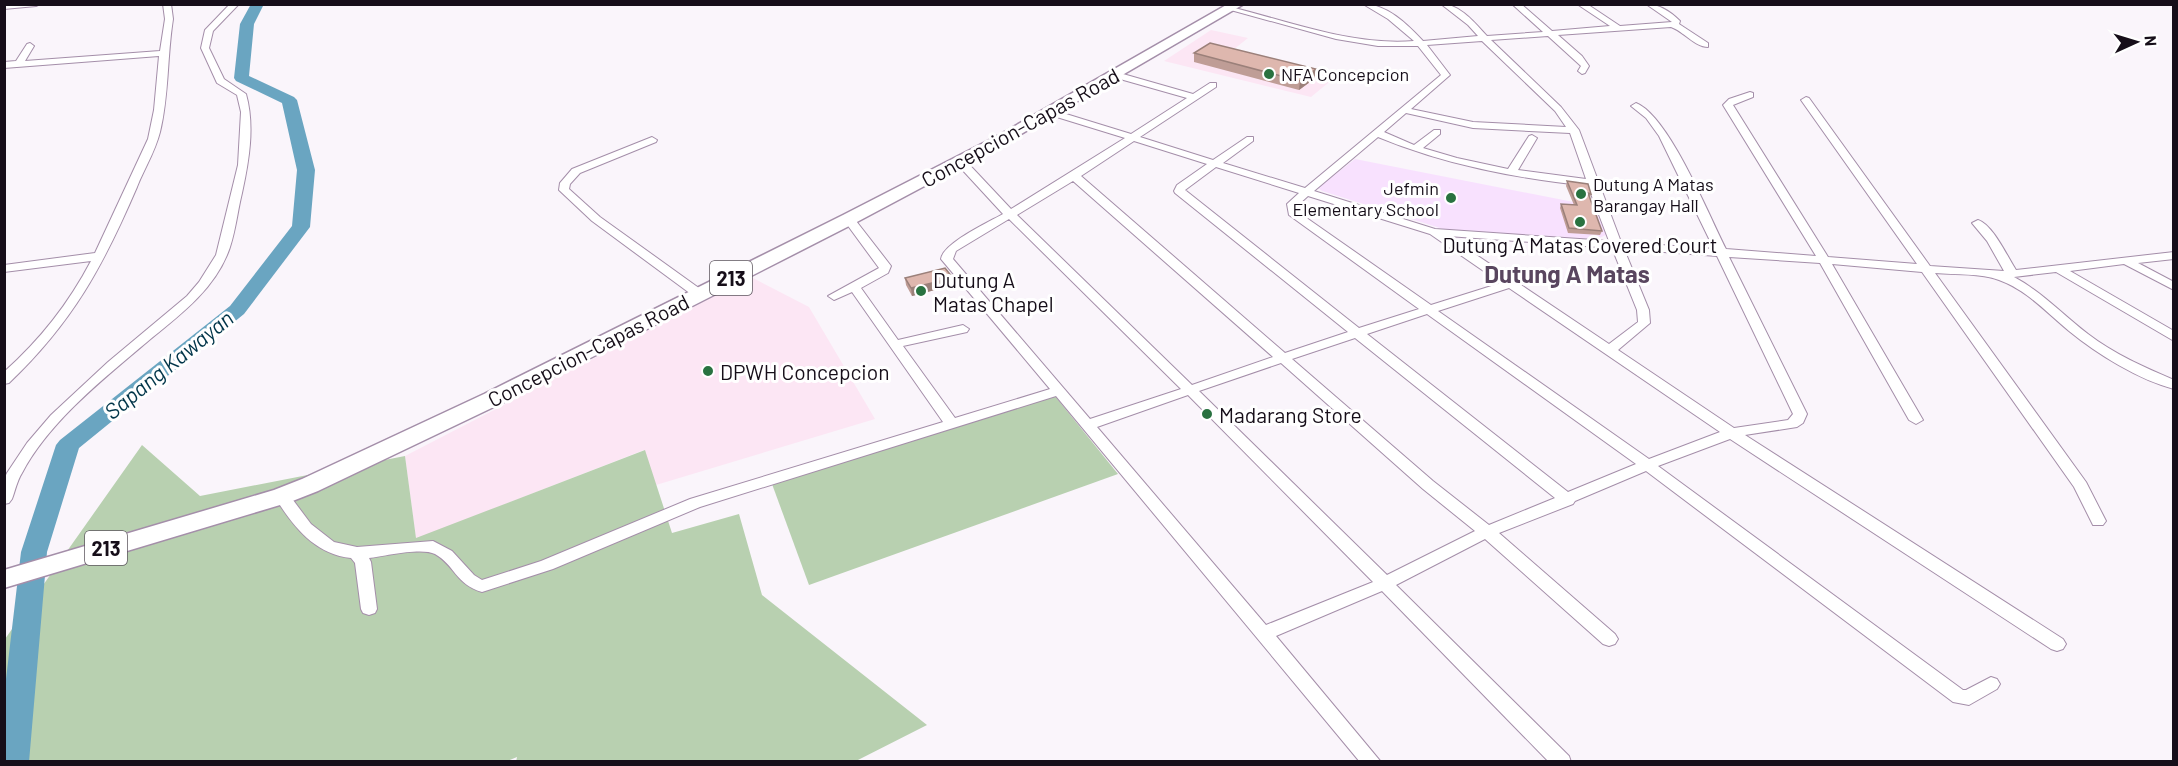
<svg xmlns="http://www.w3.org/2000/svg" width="2178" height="766" font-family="Barlow,sans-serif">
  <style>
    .commercial { fill: #fce6f4 }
    .built { fill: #f8e1fe }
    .green { fill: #b8d0b0 }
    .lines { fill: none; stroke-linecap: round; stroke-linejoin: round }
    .river { fill: #6aa5c1; fill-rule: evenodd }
    .minor-casing { stroke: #a48ea9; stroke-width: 2 }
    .primary-casing { stroke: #a48ea9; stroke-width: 3 }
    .minor { fill: #fff; fill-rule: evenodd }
    .primary { fill: #fff; fill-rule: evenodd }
    .wall { fill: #bf9d96 }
    .shaded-wall { fill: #9b807a }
    .building { fill: #deb7ae; stroke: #9b807a; stroke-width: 1.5 }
    .poi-dot { fill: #297240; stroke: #fff; stroke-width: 2 }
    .labels { text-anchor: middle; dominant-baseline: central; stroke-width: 6; stroke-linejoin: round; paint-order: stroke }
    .far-poi-label { font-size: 18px; fill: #160e19; stroke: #fff; text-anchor: start }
    .shield { fill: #fff; stroke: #5c565e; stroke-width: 1.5 }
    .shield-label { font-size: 20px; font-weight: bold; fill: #160e19 }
    .street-label { font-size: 21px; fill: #160e19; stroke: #fff }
    .poi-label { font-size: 21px; fill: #160e19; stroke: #fff; text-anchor: start }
    .water-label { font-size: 22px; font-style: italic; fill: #003549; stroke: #fff }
    .quarter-label { font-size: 24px; font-weight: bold; fill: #59465f; stroke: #fff }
  </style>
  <rect width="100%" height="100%" fill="#faf5fb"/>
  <g class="commercial">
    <polygon points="1211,30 1248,38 1233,50 1339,74 1311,97 1164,61"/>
    <polygon points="751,277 809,307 875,419 656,485 644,450 416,539 405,456"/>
  </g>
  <polygon class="built" points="1355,159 1594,206 1606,235 1597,239 1443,229 1322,191 1318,188"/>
  <g class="green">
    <polygon points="1055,396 1118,474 809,585 772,484"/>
    <polygon points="142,445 200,496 405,456 416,538 645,450 672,533 739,514 762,595 927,725 854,762 516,762 517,757 505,762 5,762 5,639"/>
  </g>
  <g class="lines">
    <polygon class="river" points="251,4 264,4 254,24 249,76 294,97 297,100 315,170 310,227 244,314 79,448 47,552 29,762 4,762 4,696 21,552 56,445 60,440 230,306 292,226 297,170 282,103 236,81 234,78 240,24"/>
    <defs>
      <g id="minor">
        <polygon points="40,4 36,6 4,9 4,5"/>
        <path d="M163 4H171L173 19C167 56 169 96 160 132 155 152 144 169 137 187 103 266 73 322 9 383L4 384V372C40 340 69 303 91 261L4 272V265L95 253 148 139 154 110 159 56 4 68V62L16 61 27 44 30 43 34 46 25 61 160 51 165 19Z"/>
        <path d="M230 4H239L213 31 209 48 224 79 246 94C255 126 249 161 242 193 237 213 235 237 227 255 211 293 177 317 147 342 104 378 48 423 22 473 17 481 15 491 12 499L9 503 4 504V479L7 473 27 443 51 415 108 362 187 296 199 282 216 255 238 165 241 112 237 95 217 83 201 48 205 30Z"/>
        <path d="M1363 4C1387 4 1407 24 1423 41L1478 36 1468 25 1441 4C1460 4 1475 23 1487 36L1543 32 1512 4H1521L1552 31 1610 26 1577 4H1587L1620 26 1672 22 1646 4C1659 4 1671 12 1680 21L1679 24 1708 43V47C1695 47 1683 31 1671 27L1558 35 1582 56 1589 66 1585 73 1582 74 1578 71 1581 66 1548 36 1491 40 1561 107 1579 130 1621 242 1714 249 1659 136 1646 118 1631 106 1636 103C1669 116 1709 216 1726 249L1816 256 1723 105 1729 99 1750 92 1753 93V97L1733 105 1828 257 1917 264 1801 100 1806 97 1809 98 1930 266 2004 271 1987 241 1972 223 1978 220C1993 225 2007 256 2016 270L2174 252V259L2138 263 2174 282V290L2124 264 2070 271 2174 331V341L2056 272 2014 277C2042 292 2063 315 2088 334 2114 354 2144 367 2174 380V389C2139 380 2097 354 2069 331 2047 313 2027 290 1999 280 1981 273 1955 275 1935 273L2086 482 2106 521 2103 525H2093L2074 487 1922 272 1832 264 1923 420 1916 424 1909 420 1820 263 1729 257 1807 414 1803 423 1797 427 1745 435 2063 639 2066 644 2063 649 2057 651 2051 649 1730 439 1658 466 1963 690H1966L1991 677 1997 679 2000 684 1997 689 1969 705 1953 702 1646 471 1575 501 1573 504 1499 533 1615 634 1618 639 1615 644 1609 646 1603 644 1485 539 1396 585 1569 756 1571 762H1549L1382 591 1276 636 1381 762H1360L1056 396 700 507 553 569 482 592C455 584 455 565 435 554 422 547 384 556 369 558L371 562 377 609 375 613 369 615 363 613 361 609 355 563 351 558C314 554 293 526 274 496L277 492H287L311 524 334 542 357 547 433 541 452 551 474 575 482 580 541 561 690 499 943 422 852 292 834 300 828 296 879 268 843 219 849 216 853 217 891 266 888 273 861 288 898 340 963 325 969 329 967 332 903 346 955 418 1050 389 941 259C943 243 989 222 1003 214L956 163V159H964L1011 209 1125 138 1047 114V110H1053L1131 134 1187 98 1113 77 1112 75 1116 72 1193 94 1210 83H1216V87L1140 137 1213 160 1247 137H1253V141L1223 163 1305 188 1441 75 1418 46H1378L1336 39 1227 9 1231 7C1291 22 1352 46 1414 41L1388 19ZM1482 41 1555 111 1566 127 1473 122 1411 109 1450 75 1427 45ZM1406 113 1473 128 1570 133 1586 179 1518 170 1537 138 1532 135 1529 136 1508 169 1457 158 1423 148 1440 134V130H1434L1414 145 1384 132ZM1378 137C1446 165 1515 178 1588 186L1609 241 1435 229 1314 191ZM1134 141 1207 164 1177 185 1174 191 1175 193 1348 332 1285 353 1081 176ZM1216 167 1299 193 1287 204 1289 215 1419 309 1359 328 1185 190ZM1073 181 1273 357 1192 385 1017 215ZM1308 196 1430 234 1501 283 1431 305 1298 212V205ZM1009 219 1181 389 1090 419 953 259 956 251ZM1448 236 1612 248 1637 310 1638 322 1609 344ZM1624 249 1717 256 1793 414 1788 420 1734 428 1618 350 1650 323 1649 310ZM1509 288 1720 432 1649 459 1438 311ZM1427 314 1636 464 1568 492 1367 334ZM1355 338 1555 498 1489 525 1433 481 1292 359ZM1281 363 1423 489 1475 531 1387 575 1199 391ZM1188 395 1373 582 1266 625 1097 427Z"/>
        <polygon points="652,137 657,140 656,142 580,173 570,184 569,189 600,217 703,291 705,294 703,297 695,297 592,221 559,190 560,183 572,169"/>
      </g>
      <polygon id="primary" points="1228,4 1244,4 1009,141 855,223 500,404 318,491 290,502 4,588 4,570 274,490 302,479 484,394 843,215 999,135"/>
    </defs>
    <use href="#minor" class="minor-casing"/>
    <use href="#primary" class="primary-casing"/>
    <use href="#minor" class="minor"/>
    <use href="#primary" class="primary"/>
  </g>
  <g class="wall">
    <polygon points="1194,53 1316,69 1314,79 1299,90 1194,62"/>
    <polygon points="1567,181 1591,194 1590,198 1602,231 1600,235 1568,233 1560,208 1561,204 1574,205 1566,186"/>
    <polygon points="905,278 953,278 954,285 912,296 906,285"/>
  </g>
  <g class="shaded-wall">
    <polygon points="1316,69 1314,79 1299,90 1300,81"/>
    <polygon points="953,278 954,285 912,296 911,288"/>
  </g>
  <g class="building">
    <polygon points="1210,43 1316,69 1300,81 1194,53"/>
    <polygon points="1567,181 1588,184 1591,194 1588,193 1602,231 1569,228 1561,204 1577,205"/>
    <polygon points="945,268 953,278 911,288 905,278"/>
  </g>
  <g class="poi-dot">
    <circle cx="1269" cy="74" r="6"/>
    <circle cx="1581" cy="194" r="6"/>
    <circle cx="1451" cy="198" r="6"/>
    <circle cx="1580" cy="222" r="6"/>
    <circle cx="921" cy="291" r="6"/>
    <circle cx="708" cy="371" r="6"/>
    <circle cx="1207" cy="414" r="6"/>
  </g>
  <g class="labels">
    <g class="far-poi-label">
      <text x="1281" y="74">NFA Concepcion</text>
      <text x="1593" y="184">Dutung A Matas<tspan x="1593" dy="21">Barangay Hall</tspan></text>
      <text x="1439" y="188" text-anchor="end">Jefmin<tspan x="1439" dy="21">Elementary School</tspan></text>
    </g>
    <g class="shield">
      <rect x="710" y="261" width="42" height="34" rx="4.5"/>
      <rect x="85" y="531" width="42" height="34" rx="4.5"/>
    </g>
    <g class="shield-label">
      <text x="731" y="278">213</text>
      <text x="106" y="548">213</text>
    </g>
    <g class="street-label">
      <text transform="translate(1020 127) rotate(-29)">Concepcion-Capas Road</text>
      <text transform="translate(588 350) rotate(-27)">Concepcion-Capas Road</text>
    </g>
    <g class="poi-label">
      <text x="1580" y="244" text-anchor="middle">Dutung A Matas Covered Court</text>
      <text x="933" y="279">Dutung A<tspan x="933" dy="24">Matas Chapel</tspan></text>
      <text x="720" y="371">DPWH Concepcion</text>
      <text x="1219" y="414">Madarang Store</text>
    </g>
    <g class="water-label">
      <text transform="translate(168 364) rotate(-39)">Sapang Kawayan</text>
    </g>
    <g class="quarter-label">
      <text x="1567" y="273">Dutung A Matas</text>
    </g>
  </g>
  <rect width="2178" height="766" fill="none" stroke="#160e19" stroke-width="12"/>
  <g transform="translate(2136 42) rotate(86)" stroke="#ffffff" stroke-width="4.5" paint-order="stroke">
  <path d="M0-4.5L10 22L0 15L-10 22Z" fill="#160e19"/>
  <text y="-9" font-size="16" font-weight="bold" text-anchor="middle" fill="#160e19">N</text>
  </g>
</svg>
